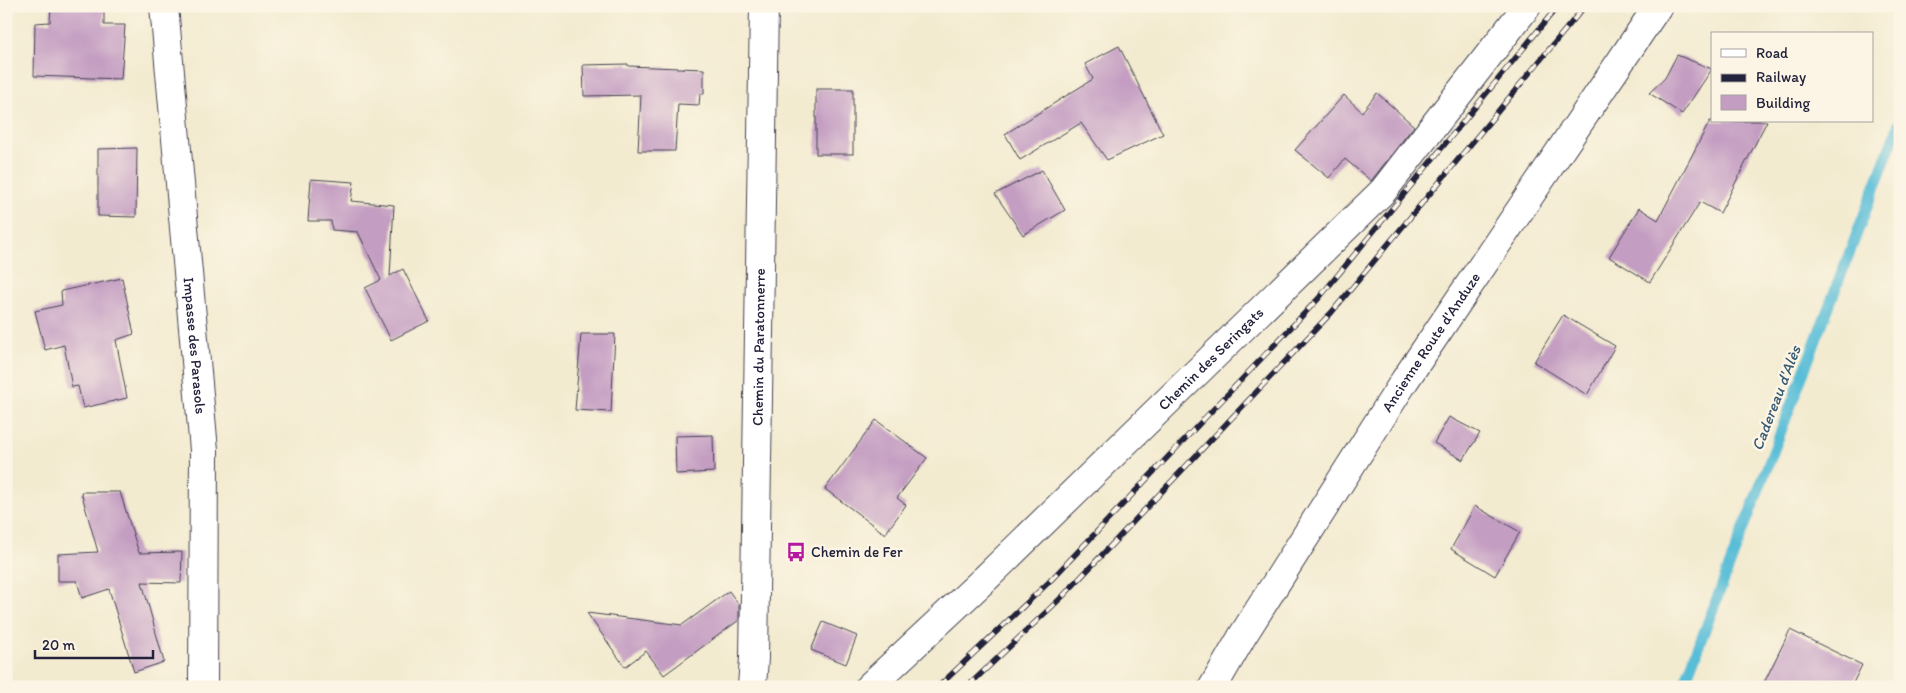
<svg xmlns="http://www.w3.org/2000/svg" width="1906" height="693" font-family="Itim,sans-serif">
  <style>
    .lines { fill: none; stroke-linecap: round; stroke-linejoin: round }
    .stream { stroke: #59bdd7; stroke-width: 11 }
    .building { fill: #c49ec2 }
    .minor-casing { stroke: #414051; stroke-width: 30 }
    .minor { stroke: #fff; stroke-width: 28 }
    .rail-casing { stroke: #22223b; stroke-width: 5.5 }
    .rail { stroke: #fcf5e5; stroke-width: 4; stroke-dasharray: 11; stroke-linecap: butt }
    .labels { text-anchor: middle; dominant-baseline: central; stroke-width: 5; stroke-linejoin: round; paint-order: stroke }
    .street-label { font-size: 15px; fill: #22223b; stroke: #fcf5e5 }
    .poi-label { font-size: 15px; fill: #22223b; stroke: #fcf5e5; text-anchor: start }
    .water-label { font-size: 16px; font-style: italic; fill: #355872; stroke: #fcf5e5 }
  </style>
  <rect width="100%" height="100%" fill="#fcf5e5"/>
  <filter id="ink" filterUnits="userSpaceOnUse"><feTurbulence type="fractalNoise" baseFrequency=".02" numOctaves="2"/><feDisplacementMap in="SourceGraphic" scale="10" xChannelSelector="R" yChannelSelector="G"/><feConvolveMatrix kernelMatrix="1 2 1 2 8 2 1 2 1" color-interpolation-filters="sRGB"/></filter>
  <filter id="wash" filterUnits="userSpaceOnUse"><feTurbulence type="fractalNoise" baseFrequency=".0096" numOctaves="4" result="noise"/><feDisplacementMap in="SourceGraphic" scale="20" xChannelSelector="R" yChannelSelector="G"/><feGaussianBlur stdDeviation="1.12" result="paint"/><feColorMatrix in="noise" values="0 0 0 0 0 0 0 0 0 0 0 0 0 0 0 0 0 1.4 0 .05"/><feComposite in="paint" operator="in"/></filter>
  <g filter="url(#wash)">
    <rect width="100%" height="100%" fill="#f3ebd0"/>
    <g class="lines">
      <polyline class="stream" points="1683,687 1900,121"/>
    </g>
    <g id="blocks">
      <g class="building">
        <polygon points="51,6 104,6 104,25 125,25 121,79 34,76 35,23 50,22"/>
        <polygon points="1119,46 1163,134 1107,160 1081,123 1020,160 1005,134 1093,79 1085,64"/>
        <polygon points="1677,55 1712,69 1682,114 1649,93 1665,78"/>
        <polygon points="628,64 628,66 704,69 704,94 700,94 699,105 678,104 675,151 638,151 641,95 584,96 583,65"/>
        <rect x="816" y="89" width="37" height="65"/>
        <polygon points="1377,93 1414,126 1371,181 1345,159 1329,178 1295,150 1344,95 1362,112"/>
        <polygon points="1710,121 1767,121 1720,213 1700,202 1650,282 1609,257 1639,208 1658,220"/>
        <polygon points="137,148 136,217 98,216 98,149"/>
        <polygon points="1042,170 1065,210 1023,235 995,194"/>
        <polygon points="311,179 354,182 351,201 394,205 390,276 403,269 429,321 391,340 365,288 381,280 358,232 332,230 331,221 308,221"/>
        <polygon points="122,278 134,334 116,340 127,398 83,408 78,386 72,387 64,345 45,350 35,311 62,305 61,291"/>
        <polygon points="1563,315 1615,346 1587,395 1534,362"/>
        <polygon points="581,334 615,334 611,412 575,410"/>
        <polygon points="1449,417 1480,433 1463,460 1434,443"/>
        <polygon points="876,420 927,458 897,498 906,505 885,534 825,489"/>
        <polygon points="713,435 714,472 676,474 675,436"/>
        <polygon points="81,492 120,492 139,553 182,552 181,583 142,582 164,662 134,672 109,589 82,598 77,581 58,581 58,554 98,552"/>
        <polygon points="1475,506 1520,532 1495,576 1451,549"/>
        <polygon points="729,591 739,605 739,620 664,675 646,651 625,667 587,613 682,625"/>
        <polygon points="823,622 857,636 846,664 811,650"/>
        <polygon points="1790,630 1862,665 1851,687 1762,687"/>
      </g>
    </g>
  </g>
  <g filter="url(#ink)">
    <use href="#blocks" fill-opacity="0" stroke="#414051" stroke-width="1"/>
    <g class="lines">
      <defs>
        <g id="minor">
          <path id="s1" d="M164 6 204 450 203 687"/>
          <path id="s2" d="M752 687 754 658 764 6"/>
          <path id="s3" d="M869 687 988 576 1383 191 1527 6"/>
          <path id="s4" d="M1213 687 1243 635 1405 380 1658 6"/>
        </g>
      </defs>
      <use href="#minor" class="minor-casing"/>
      <use href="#minor" class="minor"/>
      <defs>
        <g id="rail">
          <polyline points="938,687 1049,582 1319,298 1558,6"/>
          <polyline points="967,687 1063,596 1332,312 1585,6"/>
        </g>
      </defs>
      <use href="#rail" class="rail-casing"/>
      <use href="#rail" class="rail"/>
    </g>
  </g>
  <defs>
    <symbol id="bus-bare" viewBox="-9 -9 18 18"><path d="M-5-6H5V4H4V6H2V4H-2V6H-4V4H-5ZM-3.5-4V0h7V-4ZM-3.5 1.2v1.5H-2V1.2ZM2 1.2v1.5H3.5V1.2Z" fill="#b5179e" stroke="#fcf5e5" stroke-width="2.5" paint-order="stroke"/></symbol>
  </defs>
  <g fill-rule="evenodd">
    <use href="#bus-bare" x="782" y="538" width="28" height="28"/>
  </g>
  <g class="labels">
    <g class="street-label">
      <text stroke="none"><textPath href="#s4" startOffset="408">Ancienne Route d'Anduze</textPath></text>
      <text stroke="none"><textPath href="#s1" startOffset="341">Impasse des Parasols</textPath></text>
      <text stroke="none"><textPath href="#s2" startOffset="340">Chemin du Paratonnerre</textPath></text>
      <text stroke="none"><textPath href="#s3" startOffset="474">Chemin des Seringats</textPath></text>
    </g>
    <g class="poi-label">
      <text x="811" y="552">Chemin de Fer</text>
    </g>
    <g class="water-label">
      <text transform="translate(1776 398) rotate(-69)">Cadereau d'Alès</text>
    </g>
  </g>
  <rect width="1906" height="693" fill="none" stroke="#fcf5e5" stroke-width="25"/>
  <rect x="1711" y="32" width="162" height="90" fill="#fcf5e5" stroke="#a5a1a1"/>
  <rect x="1721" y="49" width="25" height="8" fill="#ffffff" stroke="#a5a1a1"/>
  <text x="1756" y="58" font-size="15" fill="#22223b">Road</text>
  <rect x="1721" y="74" width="25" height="8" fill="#22223b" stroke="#a5a1a1"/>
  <text x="1756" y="82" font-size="15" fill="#22223b">Railway</text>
  <rect x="1721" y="95" width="25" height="15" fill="#c49ec2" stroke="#a5a1a1"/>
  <text x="1756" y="108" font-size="15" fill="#22223b">Building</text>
  <path d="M35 650v8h118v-8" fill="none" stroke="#22223b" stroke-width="2.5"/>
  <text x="42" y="650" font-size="15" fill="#22223b" stroke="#fcf5e5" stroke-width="4" paint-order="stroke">20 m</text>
</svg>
